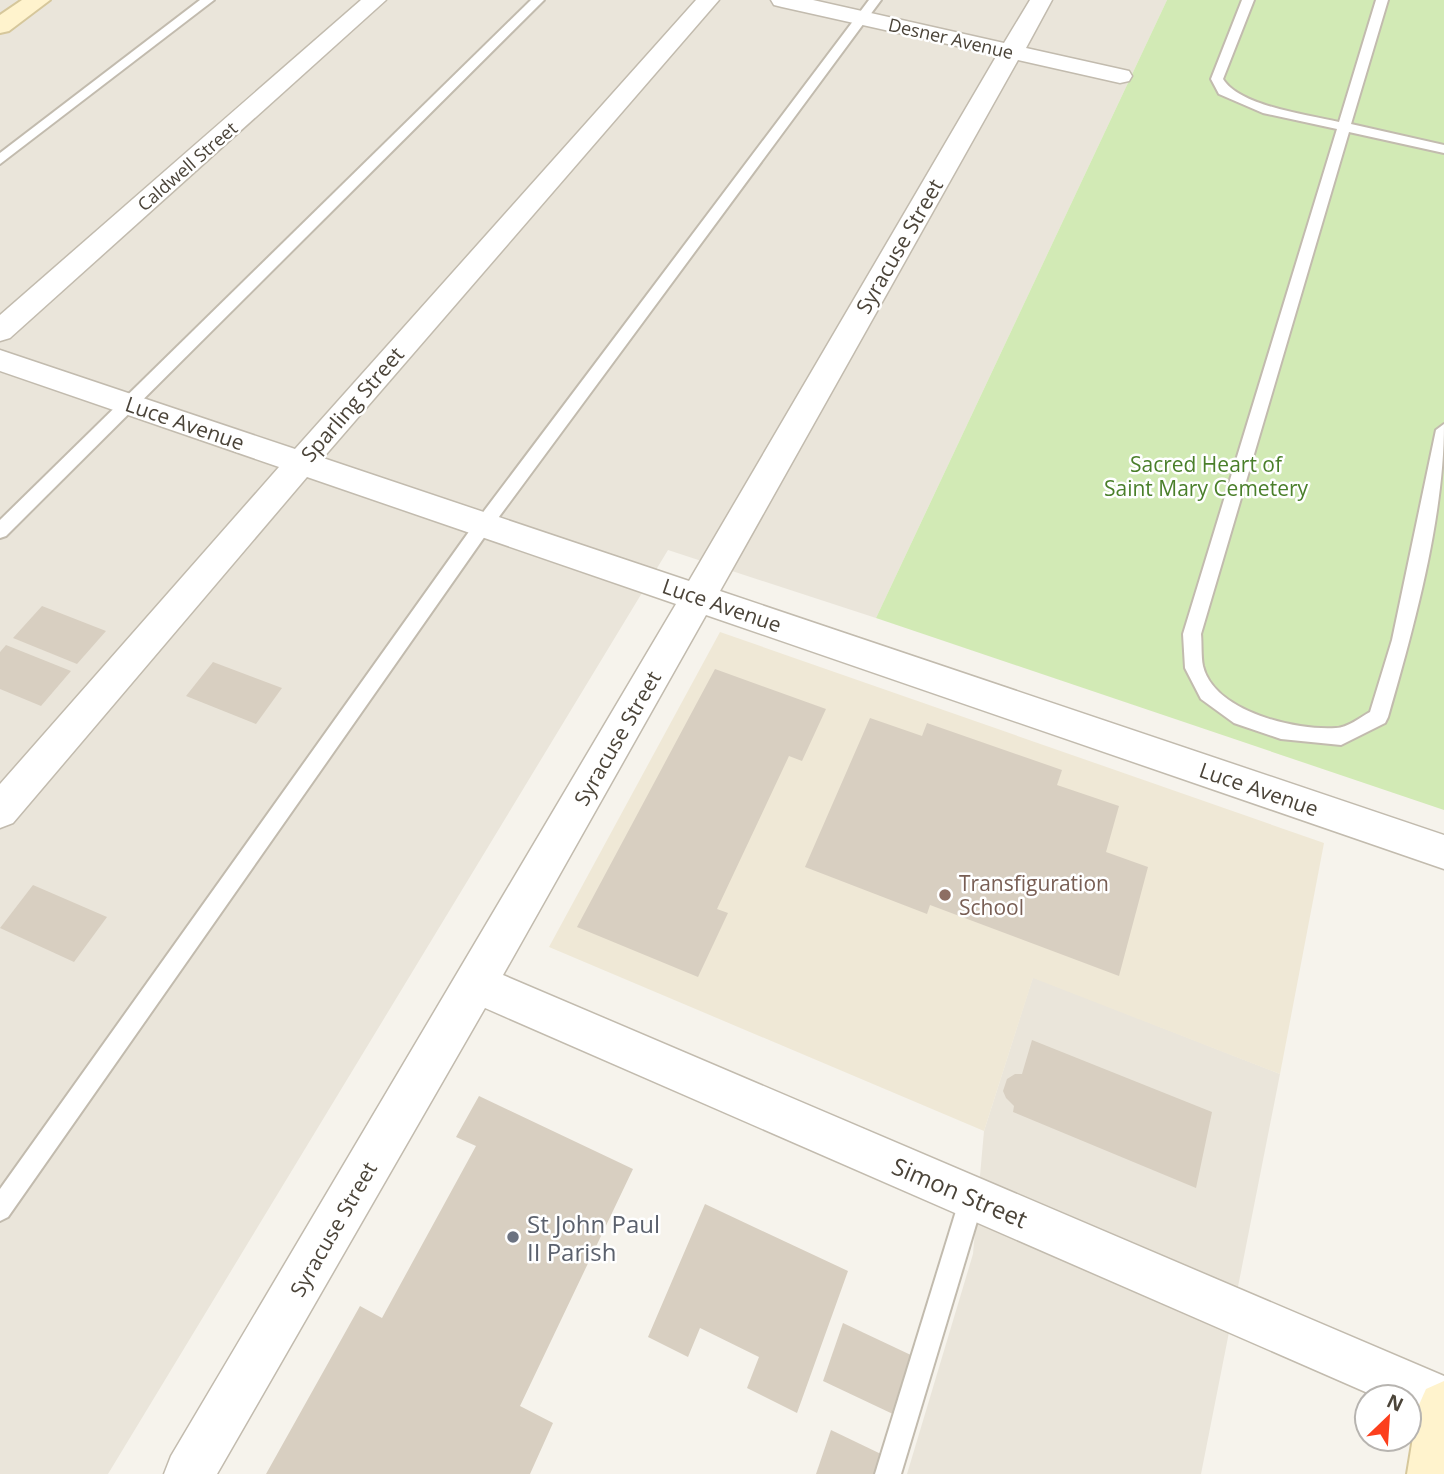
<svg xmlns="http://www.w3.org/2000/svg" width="1444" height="1474" font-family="'Open Sans',sans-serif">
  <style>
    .residential { fill: #eae5da }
    .education { fill: #efe8d6 }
    .green { fill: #d2eab5 }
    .building { fill: #d8cfc1 }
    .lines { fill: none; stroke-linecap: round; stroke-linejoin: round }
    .lane-casing { stroke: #c2bbae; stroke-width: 4 }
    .street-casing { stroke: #c2bbae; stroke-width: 3 }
    .secondary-casing { stroke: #d6c79b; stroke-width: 4 }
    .lane { fill: #fff; fill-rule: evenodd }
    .street { fill: #fff; fill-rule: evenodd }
    .secondary { fill: #fff3cd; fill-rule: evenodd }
    .education-dot { fill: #8d6e63; stroke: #fff; stroke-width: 2.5 }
    .worship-dot { fill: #6b7280; stroke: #fff; stroke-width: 2.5 }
    .labels { text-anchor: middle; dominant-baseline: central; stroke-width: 5; stroke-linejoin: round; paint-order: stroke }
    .far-street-label { font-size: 18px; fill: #4b4439; stroke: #fff }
    .street-label { font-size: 21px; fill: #4b4439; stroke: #fff }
    .park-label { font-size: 21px; fill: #4a7f2a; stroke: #fff }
    .education-label { font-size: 21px; fill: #785e54; stroke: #fff; text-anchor: start }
    .near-street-label { font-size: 24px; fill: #4b4439; stroke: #fff }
    .near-worship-label { font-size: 24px; fill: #5b616d; stroke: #fff; text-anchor: start }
  </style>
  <rect width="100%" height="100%" fill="#f6f3ec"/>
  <g class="residential">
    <polygon points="0,0 1167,0 876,618 668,550 108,1474 0,1474"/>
    <polygon points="1033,977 1280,1074 1201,1474 907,1474 973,1254 984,1131"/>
  </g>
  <polygon class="education" points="720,632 1324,843 1280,1074 1033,978 984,1131 549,947"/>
  <polygon class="green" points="1167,0 1444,0 1444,810 876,618"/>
  <g class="building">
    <polygon points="42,606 106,631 77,664 13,638"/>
    <polygon points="6,645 71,671 41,706 0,689 0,652"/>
    <polygon points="213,662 282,688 256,724 186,696"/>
    <polygon points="715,669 826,709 802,761 789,756 717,909 728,913 698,977 577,927"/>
    <polygon points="870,718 922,736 927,723 1062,770 1057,785 1119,806 1106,852 1148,867 1119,976 930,905 927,914 805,867"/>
    <polygon points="33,885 107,917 74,962 0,928"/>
    <polygon points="1032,1040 1212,1112 1196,1188 1013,1112 1014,1106 1006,1098 1003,1091 1007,1079 1015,1074 1022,1074"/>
    <polygon points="479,1096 633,1169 520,1406 553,1423 530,1474 266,1474 360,1306 382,1318 476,1146 456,1137"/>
    <polygon points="705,1204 848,1271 797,1413 747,1388 759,1357 700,1328 688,1357 648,1337"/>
    <polygon points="843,1323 913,1356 895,1415 823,1381"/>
    <polygon points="831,1430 881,1454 875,1474 816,1474"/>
  </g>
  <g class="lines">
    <defs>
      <g id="lane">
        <polygon points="200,0 214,0 0,164 0,153"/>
        <polygon points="531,0 544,0 6,536 0,538 0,520"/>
        <polygon points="869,0 881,0 490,529 8,1217 0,1221 0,1189 478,519"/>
        <path d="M1242 0H1254L1223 79C1239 106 1309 115 1339 122L1376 0H1388L1351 124 1444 145V153L1349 132 1201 634C1202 644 1201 656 1203 666 1214 712 1297 731 1336 728 1347 728 1361 717 1370 712L1392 640 1436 430 1444 424C1444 518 1414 627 1388 717L1385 723 1341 745 1281 739 1234 723 1201 699 1185 668 1183 634 1337 129 1263 113 1219 94 1211 79Z"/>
        <polygon points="972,1186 980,1190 984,1198 901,1474 875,1474 960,1198 964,1190"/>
      </g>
      <g id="street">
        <polygon points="361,0 386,0 10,338 0,341 0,315"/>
        <polygon points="696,0 719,0 323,458 689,581 997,55 782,7 774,5 771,0 813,0 1004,43 1030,0 1052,0 1026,48 1129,71 1132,76 1129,81 1120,83 1018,60 720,591 1444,835 1444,869 706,615 503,975 1444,1376 1444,1426 1409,1411 1409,1397 1377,1397 485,1008 217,1474 164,1474 171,1456 676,604 307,477 13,823 0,828 0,784 279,467 0,371 0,350 295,449"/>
      </g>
      <g id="secondary">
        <polygon points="22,0 50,0 9,31 0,33 0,15"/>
        <polygon points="1444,1381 1444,1474 1407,1474 1418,1407 1426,1389"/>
      </g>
    </defs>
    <use href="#lane" class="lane-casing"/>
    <use href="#street" class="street-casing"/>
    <use href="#secondary" class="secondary-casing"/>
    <use href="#lane" class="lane"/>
    <use href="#street" class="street"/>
    <use href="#secondary" class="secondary"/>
  </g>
  <circle class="education-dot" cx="945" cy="895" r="7"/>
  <circle class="worship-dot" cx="513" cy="1237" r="7"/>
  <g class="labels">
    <g class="far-street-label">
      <text transform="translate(951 38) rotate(13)">Desner Avenue</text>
      <text transform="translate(187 166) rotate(-41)">Caldwell Street</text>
    </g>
    <g class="street-label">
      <text transform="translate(899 246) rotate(-60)">Syracuse Street</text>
      <text transform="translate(352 404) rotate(-49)">Sparling Street</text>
      <text transform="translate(185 423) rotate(19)">Luce Avenue</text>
      <text transform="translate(722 605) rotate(19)">Luce Avenue</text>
      <text transform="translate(617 738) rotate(-60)">Syracuse Street</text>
      <text transform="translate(1259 789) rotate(19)">Luce Avenue</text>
      <text transform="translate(333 1229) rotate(-60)">Syracuse Street</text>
    </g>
    <g class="park-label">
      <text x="1206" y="464">Sacred Heart of<tspan x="1206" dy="24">Saint Mary Cemetery</tspan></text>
    </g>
    <g class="education-label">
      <text x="959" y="883">Transfiguration<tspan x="959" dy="24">School</tspan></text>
    </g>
    <g class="near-street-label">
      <text transform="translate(960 1192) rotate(23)">Simon Street</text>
    </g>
    <g class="near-worship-label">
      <text x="527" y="1223">St John Paul<tspan x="527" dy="28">II Parish</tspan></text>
    </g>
  </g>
  <g transform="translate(1388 1418) rotate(25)"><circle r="33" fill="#ffffff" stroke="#b7b4b0" stroke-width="2"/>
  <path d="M0-5L12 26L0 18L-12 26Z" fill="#fc3f1d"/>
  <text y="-10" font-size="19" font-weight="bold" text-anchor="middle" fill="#4b4439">N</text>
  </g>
</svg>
